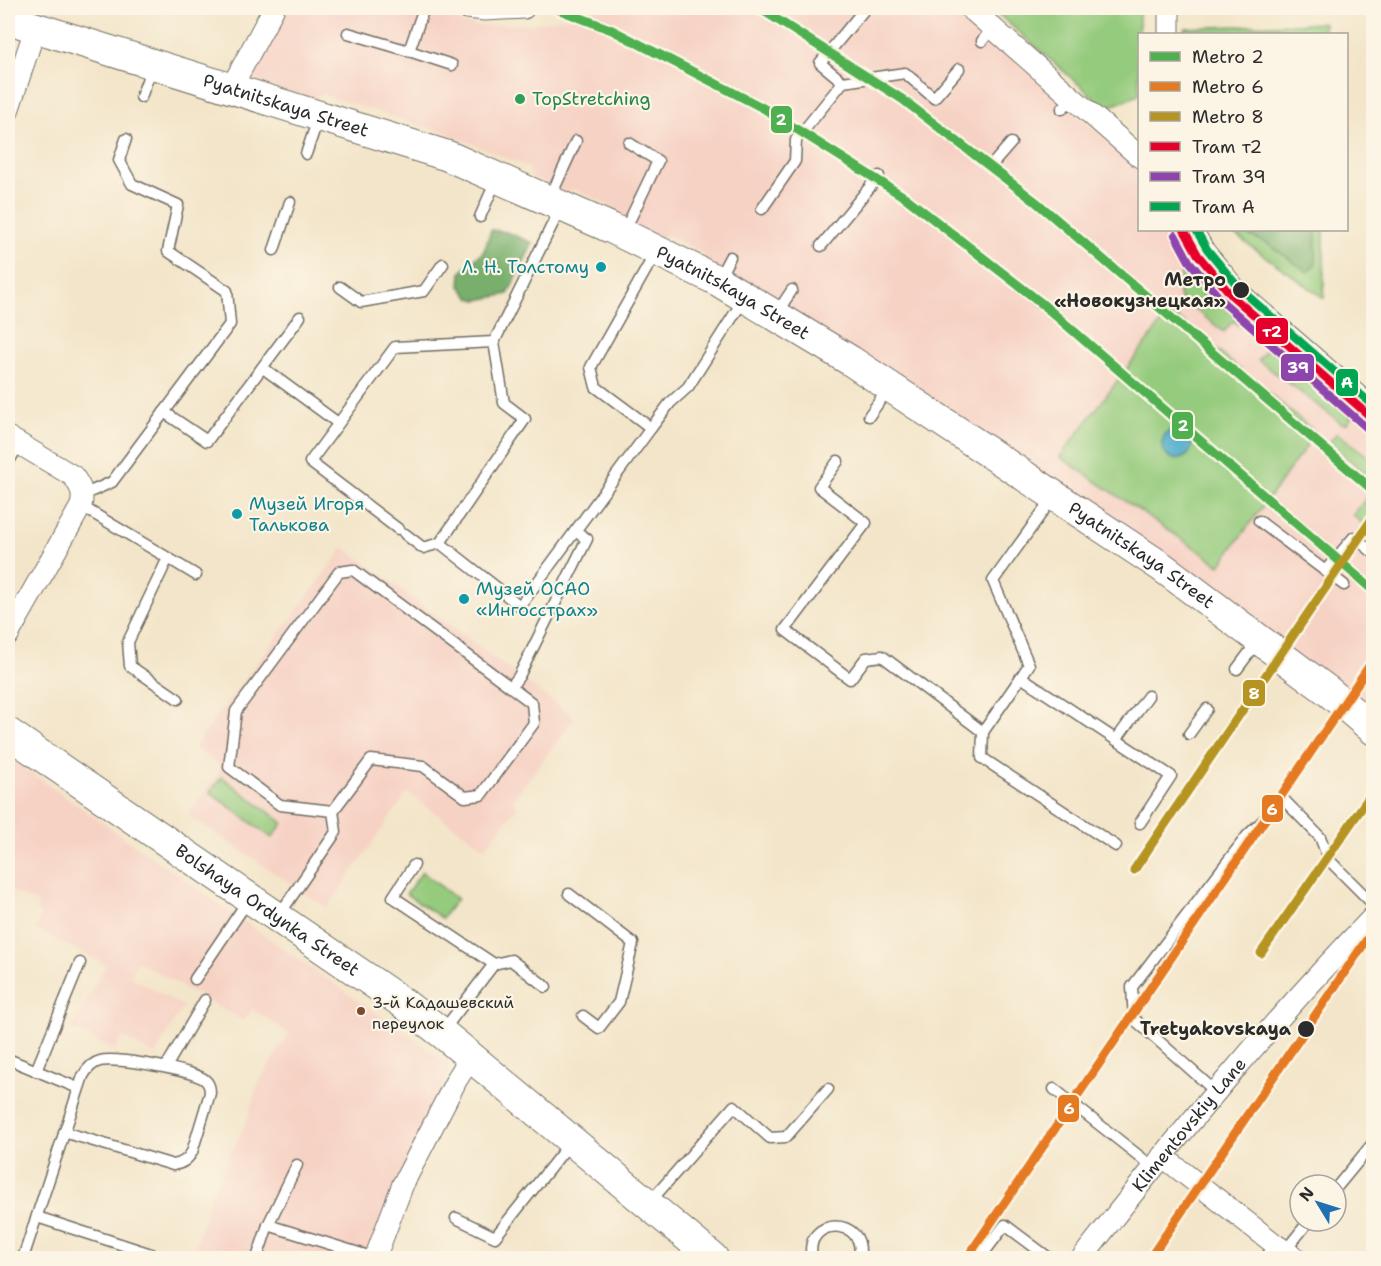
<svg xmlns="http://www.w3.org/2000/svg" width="1381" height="1266" font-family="'Shantell Sans',sans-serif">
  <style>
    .built { fill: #f6d2c4 }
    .green { fill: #95cb7d; stroke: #607b54; stroke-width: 1.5 }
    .forest { fill: #78af6c; stroke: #526d4c; stroke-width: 1.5 }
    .water { fill: #4cabcb; stroke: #3c6b7b; stroke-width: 1.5 }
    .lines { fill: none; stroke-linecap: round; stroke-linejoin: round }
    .lane-casing { stroke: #716c62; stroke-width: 13 }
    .street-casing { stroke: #716c62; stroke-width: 23 }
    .secondary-casing { stroke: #716c62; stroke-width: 32 }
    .lane { stroke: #fff; stroke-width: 10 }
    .street { stroke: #fff; stroke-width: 21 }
    .secondary { stroke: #fff; stroke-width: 30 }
    .tram-1-casing { stroke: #fcf5e5; stroke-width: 12 }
    .tram-2-casing { stroke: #fcf5e5; stroke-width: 12 }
    .tram-3-casing { stroke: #fcf5e5; stroke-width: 12 }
    .tram-1 { stroke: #e4002b; stroke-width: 8 }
    .tram-2 { stroke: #8e44ad; stroke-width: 8 }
    .tram-3 { stroke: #00a651; stroke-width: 8 }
    .metro-1-casing { stroke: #fcf5e5; stroke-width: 14 }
    .metro-2-casing { stroke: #fcf5e5; stroke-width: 14 }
    .metro-3-casing { stroke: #fcf5e5; stroke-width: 14 }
    .metro-1 { stroke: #4fb04f; stroke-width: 9 }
    .metro-2 { stroke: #e67a23; stroke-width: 9 }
    .metro-3 { stroke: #b59421; stroke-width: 9 }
    .leisure-dot { fill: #2e9e5b; stroke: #fcf5e5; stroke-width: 2 }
    .culture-dot { fill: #0f9aa8; stroke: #fcf5e5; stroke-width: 2 }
    .stop-dot { fill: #2b2b2b; stroke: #fcf5e5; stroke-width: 2 }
    .bus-dot { fill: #7a4b2a; stroke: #fcf5e5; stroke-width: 2 }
    .labels { text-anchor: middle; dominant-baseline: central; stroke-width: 4.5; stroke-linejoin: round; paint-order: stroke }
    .bus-label { font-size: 16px; fill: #2b2b2b; stroke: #fcf5e5; text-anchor: start }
    .leisure-label { font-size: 18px; fill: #27864d; stroke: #fcf5e5; text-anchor: start }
    .street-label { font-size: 18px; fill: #2b2b2b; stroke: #fcf5e5 }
    .culture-label { font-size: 18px; fill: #0d838f; stroke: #fcf5e5; text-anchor: start }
    .stop-label { font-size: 18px; font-weight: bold; fill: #2b2b2b; stroke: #fcf5e5; text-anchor: end }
    .line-badge { stroke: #fcf5e5; stroke-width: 2 }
    .badge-label { font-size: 16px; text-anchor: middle; font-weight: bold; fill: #fff }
  </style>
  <rect width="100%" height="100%" fill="#fcf5e5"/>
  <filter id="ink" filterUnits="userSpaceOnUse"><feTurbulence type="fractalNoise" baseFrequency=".0167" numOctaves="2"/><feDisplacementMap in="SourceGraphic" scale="12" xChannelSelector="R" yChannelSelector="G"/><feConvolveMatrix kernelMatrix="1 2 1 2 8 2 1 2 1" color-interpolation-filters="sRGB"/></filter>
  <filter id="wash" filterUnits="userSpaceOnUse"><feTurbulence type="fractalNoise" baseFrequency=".008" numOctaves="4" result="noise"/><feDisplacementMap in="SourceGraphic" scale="24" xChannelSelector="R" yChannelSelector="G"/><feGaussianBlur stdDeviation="1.35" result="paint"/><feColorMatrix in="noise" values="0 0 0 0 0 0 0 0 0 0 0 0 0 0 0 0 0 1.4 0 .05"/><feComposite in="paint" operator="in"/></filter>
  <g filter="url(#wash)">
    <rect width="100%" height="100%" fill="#f3e5c9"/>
    <g class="built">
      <polygon points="290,8 426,8 463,24 482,26 534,24 572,16 601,8 952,8 1139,167 1140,230 1177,230 1193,259 1228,300 1373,429 1373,714 707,263 702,252 667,235 659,239 618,219 614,208 575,189 564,193 532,178 528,167 446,133 321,94 312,100 259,83 254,72 255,63"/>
      <polygon points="344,547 575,718 512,801 518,806 485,848 407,793 327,908 188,815 222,767 194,747"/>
      <polygon points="8,757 448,1063 449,1075 365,1258 191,1258 211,1196 247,1120 258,1084 289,1033 252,1009 243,1021 137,961 131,977 183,1006 155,1055 123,1037 115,1051 72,1028 106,965 35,929 42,914 36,911 39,904 8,889 8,873 12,865 8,862"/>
    </g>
    <g class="green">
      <polygon points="991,8 1139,8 1139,95 1106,108"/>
      <polygon points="1324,23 1324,34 1185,34 1185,28"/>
      <polygon points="1228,230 1324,230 1324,298"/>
      <polygon points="1188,249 1193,259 1228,300 1355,413 1346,424 1341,423 1258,360 1268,348 1233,321 1224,332 1179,297 1183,253"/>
      <polygon points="1170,311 1316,433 1220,565 1060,457"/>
      <polygon points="1337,433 1373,460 1373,480 1329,443"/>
      <polygon points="1373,490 1373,533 1353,515"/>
      <polygon points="222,777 283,823 272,838 210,792"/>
      <polygon points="422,872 457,899 442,918 406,894"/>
    </g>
    <g class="forest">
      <polygon points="491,230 506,232 533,243 508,294 478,300 470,298 460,286 461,272 484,251"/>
      <polygon points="1244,230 1316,230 1316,263 1308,272 1268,244 1244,233"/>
    </g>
    <circle class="water" cx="1177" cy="444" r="15"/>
  </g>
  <g filter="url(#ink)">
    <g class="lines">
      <defs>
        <g id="lane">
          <polyline points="348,33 409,51 424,8"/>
          <polyline points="982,41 993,28"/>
          <polyline points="409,51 452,65"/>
          <polyline points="843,82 820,63 863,11"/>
          <polyline points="141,97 152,67"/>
          <polyline points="1062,109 1073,97"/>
          <polyline points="306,154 319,116"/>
          <polyline points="991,166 1011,143"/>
          <polyline points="549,200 576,141"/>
          <polyline points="762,209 795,161 796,140 843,82 905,73 934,98 959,69"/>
          <polyline points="480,217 497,178"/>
          <polyline points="623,234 658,161 629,143"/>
          <polyline points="821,246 879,176"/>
          <polyline points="274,250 290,202"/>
          <polyline points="656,252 591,367 596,387 651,428 670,403 688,387 744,299"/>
          <polyline points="718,280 730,257"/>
          <polyline points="340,287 361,302 424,291 443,264"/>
          <polyline points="776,314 792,290"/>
          <polyline points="263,368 338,423"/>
          <polyline points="164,412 207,441 300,317"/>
          <polyline points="869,416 888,389"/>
          <polyline points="838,461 819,487 866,523 785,630 850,679 866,658 882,656 983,732"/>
          <polyline points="8,463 19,444"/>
          <polyline points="83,495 112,482 230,324 227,291 168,251 178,205 132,184 119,160 126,139"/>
          <polyline points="1054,496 993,581 1029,665 1021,677 1171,776 1140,823"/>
          <polyline points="81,506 168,558 128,642 130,666 178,699"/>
          <polyline points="1259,521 1344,585"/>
          <polyline points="398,529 310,462 395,347 494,342 560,209"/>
          <polyline points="405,534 423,548 440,543 525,419 504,403 494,342"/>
          <polyline points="440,543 520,606 651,428"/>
          <polyline points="168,558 196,575"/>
          <polyline points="1325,571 1354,537 1374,553"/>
          <polyline points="1237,669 1258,641"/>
          <polyline points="1021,677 983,732 982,758 1116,846"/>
          <polyline points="511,687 519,676 587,539 575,531"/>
          <polyline points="1189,734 1207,709"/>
          <polyline points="1116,740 1148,696"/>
          <polyline points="414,865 393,897 494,964"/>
          <polyline points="569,894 633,943 619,1002 599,1028 583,1016"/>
          <polyline points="279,915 336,832 333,811 280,805 229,767 236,711 339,572 353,570 532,703 534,723 481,795 465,797 423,766 371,760 333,811"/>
          <polyline points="195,979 249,899"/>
          <polyline points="442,1032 494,964 511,960 546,987"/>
          <polyline points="8,1059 78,1088"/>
          <polyline points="166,1067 205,1000"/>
          <polyline points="36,1071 80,963"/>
          <polyline points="1054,1089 1153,1167"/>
          <polyline points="1216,1092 1134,1019 1132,987 1247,836 1284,800 1320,837 1329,860 1374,905"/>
          <polyline points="1336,1188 1374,1142"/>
          <polyline points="648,1204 734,1106 770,1138 786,1137 828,1089"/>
          <polyline points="37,1217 151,1254 157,1258"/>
          <polyline points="456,1218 495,1237 570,1143"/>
          <polyline points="268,1225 297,1165"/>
          <polyline points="1285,1251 1309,1221"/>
          <path d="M23 1258 83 1076C87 1069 92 1063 100 1061 115 1057 193 1070 205 1080 209 1083 210 1088 210 1093L192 1152C188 1159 182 1164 173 1165L64 1132"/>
          <polyline points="257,1258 268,1225 375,1258"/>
          <path d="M812 1258C803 1216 868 1216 859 1258"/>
          <polyline points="980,1258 1005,1225 1049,1258"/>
          <polyline points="1265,1258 1276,1245"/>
        </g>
        <g id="street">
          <polyline points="467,8 485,10 524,8"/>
          <polyline points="970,8 1140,157"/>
          <polyline points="1169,8 1169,34"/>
          <polyline points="231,88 274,8"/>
          <polyline points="8,111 36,26"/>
          <polyline points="1192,230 1204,251 1237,291 1374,410"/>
          <path d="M8 437 73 476C81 487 84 493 81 506L8 635"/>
          <polyline points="1162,1156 1276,1245 1296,1258"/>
          <polyline points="375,1258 403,1184 457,1079 471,1057"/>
          <path id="s1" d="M1082 1258C1174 1140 1269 1024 1374 916"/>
        </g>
        <g id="secondary">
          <path id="s2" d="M8 19 448 156 611 228 718 281 851 361 1162 567 1328 691 1374 730"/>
          <path id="s3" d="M8 733 403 1003 442 1033 713 1258"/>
        </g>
      </defs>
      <use href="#lane" class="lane-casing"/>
      <use href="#street" class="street-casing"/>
      <use href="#secondary" class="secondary-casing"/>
      <use href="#lane" class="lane"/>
      <use href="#street" class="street"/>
      <use href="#secondary" class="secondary"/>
      <defs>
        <polyline id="tram-1" points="1184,230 1198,255 1232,296 1374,420"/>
        <polyline id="tram-2" points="1175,235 1189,261 1224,303 1367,428"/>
        <polyline id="tram-3" points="1196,230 1207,249 1240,289 1374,406"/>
      </defs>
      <use href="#tram-1" class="tram-1-casing"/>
      <use href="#tram-2" class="tram-2-casing"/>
      <use href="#tram-3" class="tram-3-casing"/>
      <use href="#tram-1" class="tram-1"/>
      <use href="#tram-2" class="tram-2"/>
      <use href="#tram-3" class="tram-3"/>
      <defs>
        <g id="metro-1">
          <polyline points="555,8 612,30 763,108 906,198 1040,302 1374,591"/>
          <polyline points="759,8 902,99 1036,202 1374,491"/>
        </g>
        <g id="metro-2">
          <polyline points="967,1258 1374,659"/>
          <polyline points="1150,1258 1374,929"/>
        </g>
        <g id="metro-3">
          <polyline points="1134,870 1374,516"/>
          <polyline points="1261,953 1374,790"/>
        </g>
      </defs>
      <use href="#metro-1" class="metro-1-casing"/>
      <use href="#metro-2" class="metro-2-casing"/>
      <use href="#metro-3" class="metro-3-casing"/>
      <use href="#metro-1" class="metro-1"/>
      <use href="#metro-2" class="metro-2"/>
      <use href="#metro-3" class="metro-3"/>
    </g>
  </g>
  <circle class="leisure-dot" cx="520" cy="99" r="6"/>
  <g class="culture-dot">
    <circle cx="601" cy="267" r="6"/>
    <circle cx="237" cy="514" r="6"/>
    <circle cx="464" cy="599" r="6"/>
  </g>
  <g class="stop-dot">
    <circle cx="1241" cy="290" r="9"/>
    <circle cx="1306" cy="1029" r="9"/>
  </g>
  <circle class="bus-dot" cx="361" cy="1011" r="5"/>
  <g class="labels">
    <g class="bus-label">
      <text x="372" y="1002">3-й Кадашевский<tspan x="372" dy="21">переулок</tspan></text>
    </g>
    <g class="leisure-label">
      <text x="532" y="99">TopStretching</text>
    </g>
    <g class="street-label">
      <text stroke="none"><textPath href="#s2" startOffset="291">Pyatnitskaya Street</textPath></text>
      <text stroke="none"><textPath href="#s2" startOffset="777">Pyatnitskaya Street</textPath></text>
      <text stroke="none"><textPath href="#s2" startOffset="1263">Pyatnitskaya Street</textPath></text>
      <text stroke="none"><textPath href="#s3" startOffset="314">Bolshaya Ordynka Street</textPath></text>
      <text stroke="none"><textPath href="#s1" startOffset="171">Klimentovskiy Lane</textPath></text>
    </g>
    <g class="culture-label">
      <text x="589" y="267" text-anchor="end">Л. Н. Толстому</text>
      <text x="249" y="504">Музей Игоря<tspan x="249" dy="21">Талькова</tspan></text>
      <text x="476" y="589">Музей ОСАО<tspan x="476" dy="21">«Ингосстрах»</tspan></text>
    </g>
    <g class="stop-label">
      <text x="1226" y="280">Метро<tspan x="1226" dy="21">«Новокузнецкая»</tspan></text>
      <text x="1291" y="1029">Tretyakovskaya</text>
    </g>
  </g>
  <g class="line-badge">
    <rect x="770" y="105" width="23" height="29" rx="6" fill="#4fb04f"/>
    <rect x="1255" y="317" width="34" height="28" rx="6" fill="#e4002b"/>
    <rect x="1280" y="353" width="35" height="29" rx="6" fill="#8e44ad"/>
    <rect x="1335" y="368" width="24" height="29" rx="6" fill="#00a651"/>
    <rect x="1171" y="411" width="23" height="29" rx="6" fill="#4fb04f"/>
    <rect x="1242" y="679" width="24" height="28" rx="6" fill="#b59421"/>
    <rect x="1261" y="794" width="23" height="29" rx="6" fill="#e67a23"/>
    <rect x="1057" y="1094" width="23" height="29" rx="6" fill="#e67a23"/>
  </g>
  <g class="badge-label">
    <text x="781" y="125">2</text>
    <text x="1272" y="337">т2</text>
    <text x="1298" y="373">39</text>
    <text x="1347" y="388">А</text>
    <text x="1183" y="431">2</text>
    <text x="1254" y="699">8</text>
    <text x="1272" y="815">6</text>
    <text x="1069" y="1114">6</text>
  </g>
  <rect width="1381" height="1266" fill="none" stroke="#fcf5e5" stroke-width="30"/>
  <rect x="1138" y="33" width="210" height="198" fill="#fcf5e5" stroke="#a8a49b" stroke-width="1.5"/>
  <rect x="1150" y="52" width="30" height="9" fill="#4fb04f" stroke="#a8a49b" stroke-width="1.5"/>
  <text x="1192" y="63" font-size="18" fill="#2b2b2b">Metro 2</text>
  <rect x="1150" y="82" width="30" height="9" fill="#e67a23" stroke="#a8a49b" stroke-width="1.5"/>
  <text x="1192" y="93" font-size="18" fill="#2b2b2b">Metro 6</text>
  <rect x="1150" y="112" width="30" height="9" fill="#b59421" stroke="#a8a49b" stroke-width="1.5"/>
  <text x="1192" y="123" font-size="18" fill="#2b2b2b">Metro 8</text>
  <rect x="1150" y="142" width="30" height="9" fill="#e4002b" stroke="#a8a49b" stroke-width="1.5"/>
  <text x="1192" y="153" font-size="18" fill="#2b2b2b">Tram т2</text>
  <rect x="1150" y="172" width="30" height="9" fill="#8e44ad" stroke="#a8a49b" stroke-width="1.5"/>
  <text x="1192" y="183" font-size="18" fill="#2b2b2b">Tram 39</text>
  <rect x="1150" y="202" width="30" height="9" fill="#00a651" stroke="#a8a49b" stroke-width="1.5"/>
  <text x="1192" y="213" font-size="18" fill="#2b2b2b">Tram А</text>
  <g transform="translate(1318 1203) rotate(308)"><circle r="28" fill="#fcf5e5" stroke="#a8a49b" stroke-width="1.5"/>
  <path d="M0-4.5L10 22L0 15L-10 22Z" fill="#1f6fb2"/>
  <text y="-9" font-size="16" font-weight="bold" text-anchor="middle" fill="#2b2b2b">N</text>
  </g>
</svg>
